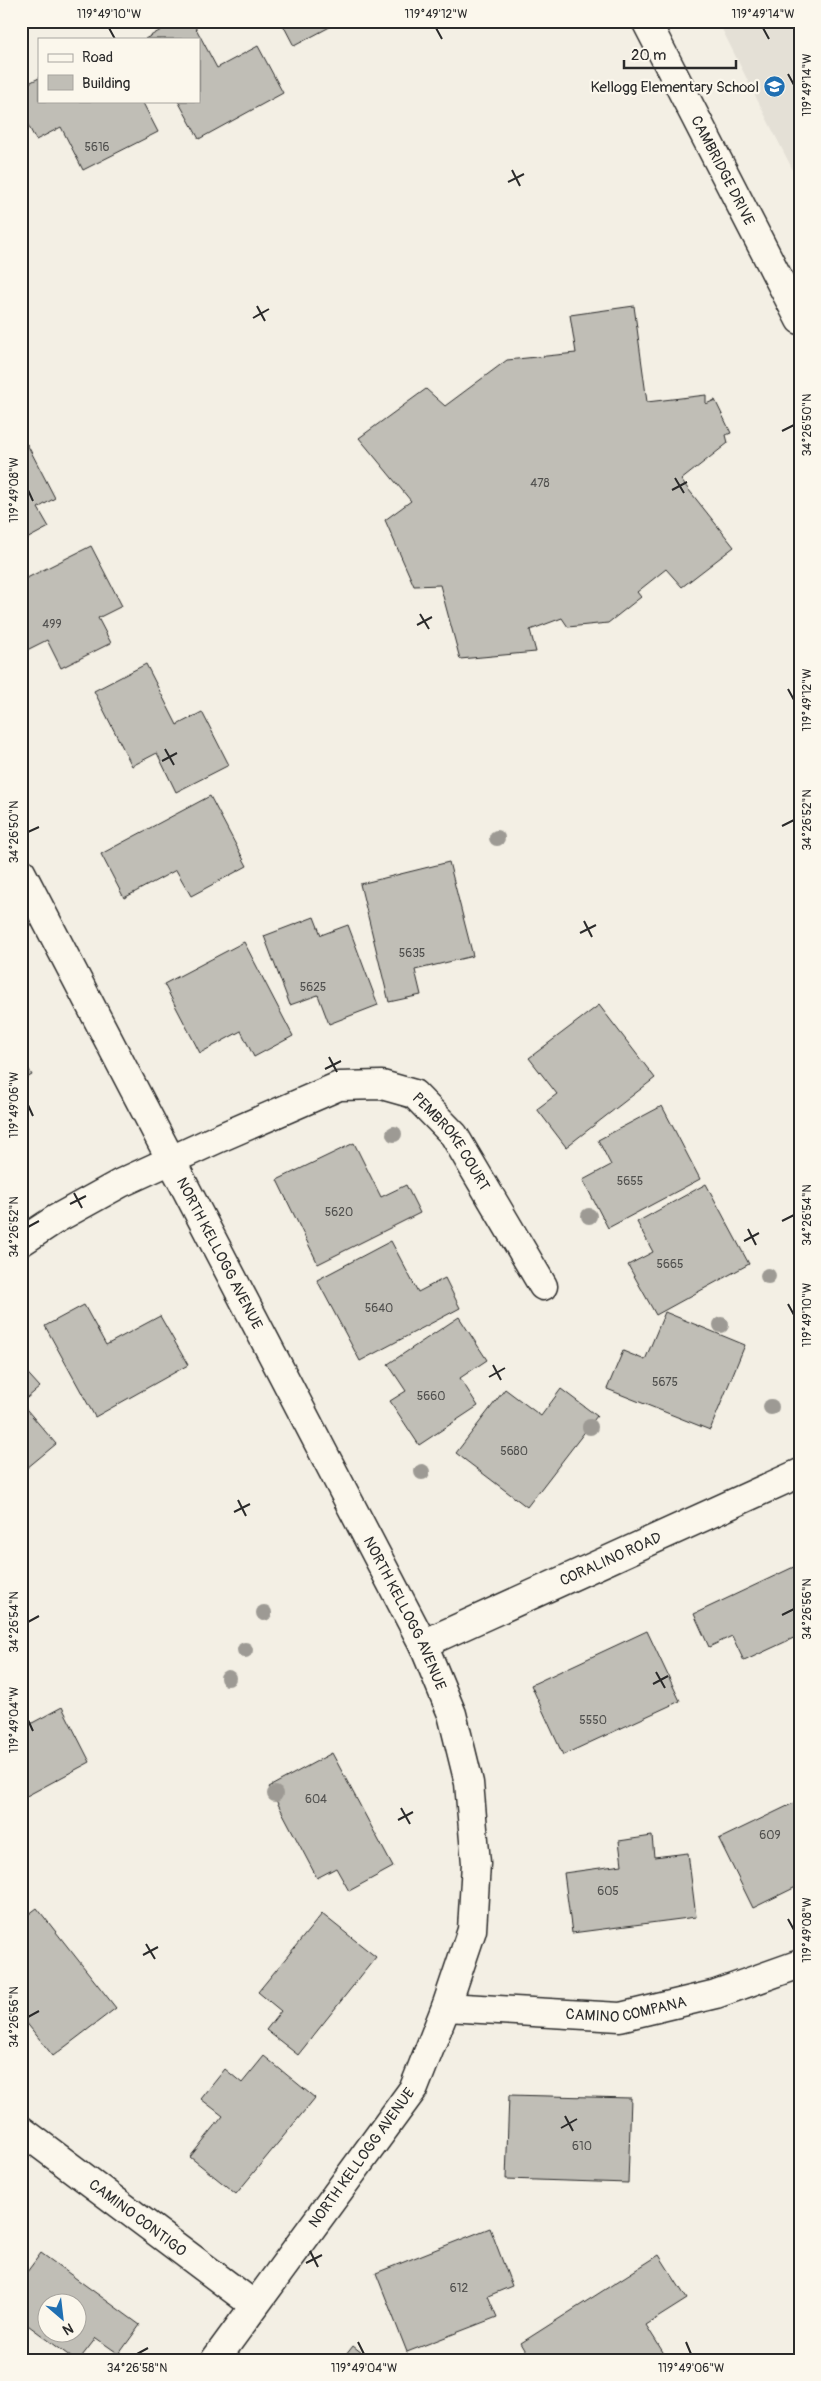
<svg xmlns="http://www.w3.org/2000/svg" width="821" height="2381" font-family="Pangolin,sans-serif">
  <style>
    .built { fill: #e4e0d6 }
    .building { fill: #c0beb6; stroke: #2b2b2b; fill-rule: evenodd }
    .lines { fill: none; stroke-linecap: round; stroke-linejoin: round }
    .street-casing { stroke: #2b2b2b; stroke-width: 31 }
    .secondary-casing { stroke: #2b2b2b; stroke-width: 31 }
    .street { stroke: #fbf7ec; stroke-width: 28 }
    .secondary { stroke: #fbf7ec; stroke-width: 28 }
    .tree { fill: #9d9a94 }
    .ticks { fill: none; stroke: #2b2b2b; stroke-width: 2 }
    .labels { text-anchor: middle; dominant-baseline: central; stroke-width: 4.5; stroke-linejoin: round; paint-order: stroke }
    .number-label { font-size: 12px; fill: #50504e }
    .poi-label { font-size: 15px; fill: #2b2b2b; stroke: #fbf7ec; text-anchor: end }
    .street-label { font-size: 15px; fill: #2b2b2b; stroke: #fbf7ec }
    .neatline { fill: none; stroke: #2b2b2b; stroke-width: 2 }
    .ticks-label { font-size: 12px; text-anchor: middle; fill: #2b2b2b }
  </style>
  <rect width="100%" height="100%" fill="#f3efe4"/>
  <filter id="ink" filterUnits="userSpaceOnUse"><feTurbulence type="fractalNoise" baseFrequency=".02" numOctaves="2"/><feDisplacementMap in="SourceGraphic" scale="10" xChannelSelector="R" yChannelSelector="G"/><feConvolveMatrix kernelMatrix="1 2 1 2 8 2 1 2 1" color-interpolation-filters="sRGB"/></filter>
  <g filter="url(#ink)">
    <polygon class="built" points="718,21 800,21 800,184 775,135"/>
    <g class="building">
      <polygon points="177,21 192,21 217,68 258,46 283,93 199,139 178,101 199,101 199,39 145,39"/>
      <polygon points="281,21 341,21 294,46"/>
      <polygon points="39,78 39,101 142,101 158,132 83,170 61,127 36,140 21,112 21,87"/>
      <polygon points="634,306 647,402 706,395 706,404 715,400 731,433 726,435 728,443 681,480 734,547 682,587 666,569 637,592 641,597 608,623 568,627 562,618 530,630 536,652 460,659 440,585 414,586 385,520 411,501 359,438 426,389 445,406 507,360 576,353 570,315"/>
      <polygon points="27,444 55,498 38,508 49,527 21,542 21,447"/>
      <polygon points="91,546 122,606 98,618 111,643 61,668 47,640 21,653 21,581"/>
      <polygon points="146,664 177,725 202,712 229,765 176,792 157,753 132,766 94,691"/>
      <polygon points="210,796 247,866 191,896 176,870 124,898 101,854"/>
      <polygon points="449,862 473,956 415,970 421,995 389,1002 360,884"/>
      <polygon points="314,917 321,935 348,925 378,1005 329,1024 318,995 290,1005 264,936"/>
      <polygon points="244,942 293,1036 254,1057 241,1031 200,1053 164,984"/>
      <polygon points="599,1005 655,1078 566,1147 537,1109 557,1094 529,1058"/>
      <polygon points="21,1056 32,1075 21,1081"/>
      <polygon points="662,1106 700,1179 608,1228 583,1180 611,1165 598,1140"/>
      <polygon points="21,1133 26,1143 21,1145"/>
      <polygon points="354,1143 381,1197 406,1185 420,1213 318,1264 277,1180"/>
      <polygon points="706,1184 749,1264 656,1315 628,1265 653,1252 637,1222"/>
      <polygon points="391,1241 418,1292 445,1278 460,1308 360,1361 317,1280"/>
      <polygon points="84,1305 106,1345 160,1316 188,1365 95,1417 45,1326"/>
      <polygon points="665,1312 745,1345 710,1430 607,1389 623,1351 645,1360"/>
      <polygon points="459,1317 487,1360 460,1378 478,1406 419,1445 390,1401 406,1391 388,1364"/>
      <polygon points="21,1366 40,1387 21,1403"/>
      <polygon points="505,1389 541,1416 561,1389 597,1416 527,1507 456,1453"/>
      <polygon points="21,1403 56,1444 21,1473"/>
      <polygon points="800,1564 800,1635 744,1661 732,1636 709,1647 694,1614"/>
      <polygon points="647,1631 680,1701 563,1755 531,1685"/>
      <polygon points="62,1707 90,1762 21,1799 21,1729"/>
      <polygon points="332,1753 393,1867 349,1891 336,1868 317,1878 269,1787"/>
      <polygon points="800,1800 800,1885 753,1908 719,1839"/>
      <polygon points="652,1836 654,1857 688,1853 696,1917 572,1933 564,1873 622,1865 619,1841"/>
      <polygon points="37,1908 116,2008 53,2056 21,2016 21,1920"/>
      <polygon points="322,1914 376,1957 298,2055 266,2030 281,2011 258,1992"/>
      <polygon points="264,2056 315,2098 236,2194 190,2157 223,2116 201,2099 225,2069 242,2083"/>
      <polygon points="509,2095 631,2098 628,2183 506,2179"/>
      <polygon points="490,2228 512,2286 488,2296 497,2317 407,2352 376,2273"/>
      <path d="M41 2253 140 2325 119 2354 96 2338 79 2360H75L21 2320V2280ZM48 2304H78V2334H48Z"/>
      <polygon points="659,2255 687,2299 646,2325 668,2360 531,2360 521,2343"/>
      <polygon points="353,2346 371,2360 342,2360"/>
    </g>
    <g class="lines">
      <defs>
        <g id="street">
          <path id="s1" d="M21 1242 56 1219 121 1183 217 1139 339 1086 382 1085 414 1094 454 1135 543 1286"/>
          <path id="s2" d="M423 1644 800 1473"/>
          <path id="s3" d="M446 2007 620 2017 716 1994 800 1964"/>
          <path id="s4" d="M21 2130 254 2305"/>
        </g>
        <g id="secondary">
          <path id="s5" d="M646 21 800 320"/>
          <path id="s6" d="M21 872 423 1644 452 1714 469 1783 476 1863 472 1930 446 2007 414 2088 215 2360"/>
        </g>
      </defs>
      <use href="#street" class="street-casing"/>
      <use href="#secondary" class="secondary-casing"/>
      <use href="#street" class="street"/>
      <use href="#secondary" class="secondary"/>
    </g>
    <g class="tree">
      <circle cx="497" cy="838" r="8"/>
      <circle cx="394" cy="1134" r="8"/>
      <circle cx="589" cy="1216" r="8"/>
      <circle cx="768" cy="1276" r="8"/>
      <circle cx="721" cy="1325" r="8"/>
      <circle cx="771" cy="1407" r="8"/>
      <circle cx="590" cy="1427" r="8"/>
      <circle cx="422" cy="1472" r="8"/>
      <circle cx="264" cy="1613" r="8"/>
      <circle cx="245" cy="1650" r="8"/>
      <circle cx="228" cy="1678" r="8"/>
      <circle cx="275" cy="1794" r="8"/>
    </g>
  </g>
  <path class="ticks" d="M109 28 115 39M436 28 442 39M763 28 769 39M788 74 794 85M512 170 520 186M508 182 524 174M257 306 265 321M253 318 269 309M782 431 794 425M675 478 684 493M28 490 33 501M672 490 687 482M420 614 429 629M417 625 432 617M788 689 794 700M165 749 174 765M162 761 177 753M782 826 794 820M28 832 39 827M584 921 592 937M580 933 596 925M329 1057 337 1072M325 1069 341 1061M28 1105 33 1116M74 1193 82 1208M70 1204 86 1196M782 1221 794 1215M28 1227 39 1221M748 1229 756 1245M744 1241 759 1233M788 1304 794 1315M493 1365 501 1380M489 1377 505 1368M238 1500 246 1516M234 1512 250 1504M782 1615 794 1609M28 1622 39 1616M656 1672 665 1688M653 1684 668 1676M28 1720 33 1731M401 1808 410 1824M398 1820 413 1812M788 1919 794 1930M146 1944 155 1959M143 1955 158 1947M28 2017 39 2011M565 2116 573 2131M561 2128 577 2119M310 2251 318 2267M306 2263 322 2255M358 2342 364 2354M686 2342 691 2354M137 2354 148 2348"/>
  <defs>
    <symbol id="school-disc" viewBox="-11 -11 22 22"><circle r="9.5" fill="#1f6fb2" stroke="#fbf7ec"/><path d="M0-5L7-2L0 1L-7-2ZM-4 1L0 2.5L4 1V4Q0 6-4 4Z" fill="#fff"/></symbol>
  </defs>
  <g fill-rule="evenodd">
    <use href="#school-disc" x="762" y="74" width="25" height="25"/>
  </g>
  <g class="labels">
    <g class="number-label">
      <text x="97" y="147">5616</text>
      <text x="540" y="483">478</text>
      <text x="52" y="624">499</text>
      <text x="412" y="953">5635</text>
      <text x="313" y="987">5625</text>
      <text x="630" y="1181">5655</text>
      <text x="339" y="1212">5620</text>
      <text x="670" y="1264">5665</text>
      <text x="379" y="1308">5640</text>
      <text x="665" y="1382">5675</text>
      <text x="431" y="1396">5660</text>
      <text x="514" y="1451">5680</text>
      <text x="593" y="1720">5550</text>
      <text x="316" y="1799">604</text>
      <text x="770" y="1835">609</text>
      <text x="608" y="1891">605</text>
      <text x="582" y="2146">610</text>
      <text x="459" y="2288">612</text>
    </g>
    <g class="poi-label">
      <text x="759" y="87">Kellogg Elementary School</text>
    </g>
    <g class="street-label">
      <text stroke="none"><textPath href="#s5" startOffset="168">CAMBRIDGE DRIVE</textPath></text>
      <text stroke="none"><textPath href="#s1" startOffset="492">PEMBROKE COURT</textPath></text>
      <text stroke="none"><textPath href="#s6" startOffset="430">NORTH KELLOGG AVENUE</textPath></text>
      <text stroke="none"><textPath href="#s2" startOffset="206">CORALINO ROAD</textPath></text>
      <text stroke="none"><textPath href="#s6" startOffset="835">NORTH KELLOGG AVENUE</textPath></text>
      <text stroke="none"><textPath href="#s3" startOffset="181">CAMINO COMPANA</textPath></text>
      <text transform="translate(362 2158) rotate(-54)">NORTH KELLOGG AVENUE</text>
      <text stroke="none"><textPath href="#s4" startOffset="146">CAMINO CONTIGO</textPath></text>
    </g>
  </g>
  <rect width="821" height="2381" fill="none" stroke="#fbf7ec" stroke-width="55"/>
  <rect x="38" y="38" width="162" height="65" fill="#fbf7ec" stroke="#a8a59f"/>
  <rect x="48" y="54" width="25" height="8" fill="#fbf7ec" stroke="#a8a59f"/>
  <text x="82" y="62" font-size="15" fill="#2b2b2b">Road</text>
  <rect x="48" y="75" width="25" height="15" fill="#c0beb6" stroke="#a8a59f"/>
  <text x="82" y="88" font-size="15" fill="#2b2b2b">Building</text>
  <g transform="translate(62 2318) rotate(152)"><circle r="24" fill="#fbf7ec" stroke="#a8a59f"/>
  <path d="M0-4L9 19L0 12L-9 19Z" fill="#1f6fb2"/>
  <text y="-8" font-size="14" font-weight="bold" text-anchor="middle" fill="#2b2b2b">N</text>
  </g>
  <path d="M624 60v8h112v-8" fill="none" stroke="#2b2b2b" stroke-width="2.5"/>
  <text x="631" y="60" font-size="15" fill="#2b2b2b" stroke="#fbf7ec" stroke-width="4" paint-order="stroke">20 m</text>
  <rect x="28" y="28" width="766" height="2326" class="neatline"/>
  <g class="ticks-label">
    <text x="109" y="18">119°49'10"W</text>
    <text x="436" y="18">119°49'12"W</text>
    <text x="763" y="18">119°49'14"W</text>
    <text transform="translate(807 85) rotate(-90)" y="4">119°49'14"W</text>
    <text transform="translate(807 425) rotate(-90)" y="4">34°26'50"N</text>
    <text transform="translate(14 490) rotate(-90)" y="4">119°49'08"W</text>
    <text transform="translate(807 700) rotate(-90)" y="4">119°49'12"W</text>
    <text transform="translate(807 820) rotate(-90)" y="4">34°26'52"N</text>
    <text transform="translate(14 832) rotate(-90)" y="4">34°26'50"N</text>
    <text transform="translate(14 1105) rotate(-90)" y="4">119°49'06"W</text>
    <text transform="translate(807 1215) rotate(-90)" y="4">34°26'54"N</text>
    <text transform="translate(14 1227) rotate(-90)" y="4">34°26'52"N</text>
    <text transform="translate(807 1315) rotate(-90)" y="4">119°49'10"W</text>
    <text transform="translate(807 1609) rotate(-90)" y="4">34°26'56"N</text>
    <text transform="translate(14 1622) rotate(-90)" y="4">34°26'54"N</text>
    <text transform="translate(14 1720) rotate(-90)" y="4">119°49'04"W</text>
    <text transform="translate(807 1930) rotate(-90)" y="4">119°49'08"W</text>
    <text transform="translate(14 2017) rotate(-90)" y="4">34°26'56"N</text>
    <text x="137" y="2372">34°26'58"N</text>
    <text x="364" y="2372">119°49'04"W</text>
    <text x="691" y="2372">119°49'06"W</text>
  </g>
</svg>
